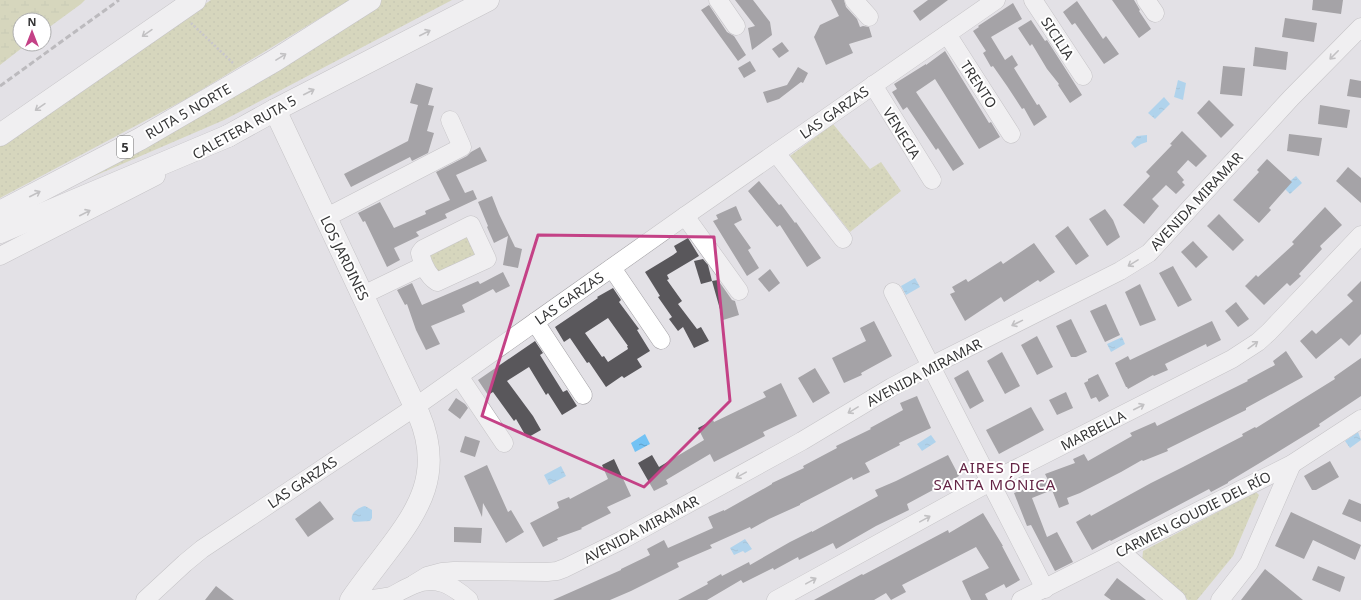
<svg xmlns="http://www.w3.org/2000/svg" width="1361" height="600" font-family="'Noto Sans',sans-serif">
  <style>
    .green { fill: url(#green-dots) }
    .wetland { fill: url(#wetland-marsh) }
    .water { fill: url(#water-ripples) }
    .building { fill: #59575b; fill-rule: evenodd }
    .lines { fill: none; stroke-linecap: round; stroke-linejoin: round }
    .minor-casing { stroke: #a19fa3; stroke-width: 19 }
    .major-casing { stroke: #a19fa3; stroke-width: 23 }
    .highway-casing { stroke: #a19fa3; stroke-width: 23 }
    .path { stroke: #a6a4a8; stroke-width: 2.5; stroke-dasharray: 2 2; stroke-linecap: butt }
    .minor { stroke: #fff; stroke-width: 18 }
    .major { stroke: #fff; stroke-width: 22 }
    .highway { stroke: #fff; stroke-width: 22 }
    .rail { stroke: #8c8b8e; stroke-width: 3; stroke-dasharray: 6 3; stroke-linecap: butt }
    .oneway { stroke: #9a9a9a }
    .marked { fill: none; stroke: #c44186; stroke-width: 3; stroke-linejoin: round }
    .labels { text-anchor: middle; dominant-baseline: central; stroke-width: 4; stroke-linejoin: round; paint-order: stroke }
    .shield { fill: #fff; stroke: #727272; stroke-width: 1 }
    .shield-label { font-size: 13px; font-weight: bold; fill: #353536 }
    .street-label { font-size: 14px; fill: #353536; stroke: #fff }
    .neighbourhood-label { font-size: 15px; letter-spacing: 1px; fill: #642445; stroke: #fff }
  </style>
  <defs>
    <pattern id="green-dots" width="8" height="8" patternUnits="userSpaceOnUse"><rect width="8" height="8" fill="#c5c88d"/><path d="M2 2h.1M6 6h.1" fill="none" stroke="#aaac7a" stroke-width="1.8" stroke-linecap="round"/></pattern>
    <pattern id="wetland-marsh" width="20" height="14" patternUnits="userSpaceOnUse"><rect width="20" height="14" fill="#c5c88d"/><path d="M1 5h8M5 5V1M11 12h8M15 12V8" fill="none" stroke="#aaac7a"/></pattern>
    <pattern id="water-ripples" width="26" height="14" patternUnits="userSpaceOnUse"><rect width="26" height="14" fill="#72c2f4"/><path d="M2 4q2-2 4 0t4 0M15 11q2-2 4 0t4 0" fill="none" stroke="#5e9ec6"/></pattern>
  </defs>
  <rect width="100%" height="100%" fill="#e3e1e6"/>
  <g class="green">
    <polygon points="211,0 350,0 188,98 0,198 0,144"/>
    <polygon points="382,0 452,0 224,120 55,193 255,81"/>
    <polygon points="833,124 870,169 881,162 901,191 850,232 790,156"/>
    <polygon points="465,232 476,257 442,274 437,272 428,255"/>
    <polygon points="1256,492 1259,495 1233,556 1197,600 1188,600 1142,562 1143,551"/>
  </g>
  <polygon class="wetland" points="0,0 85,0 81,4 44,31 44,20 20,20 20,44 27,44 0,65"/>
  <g class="water">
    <polygon points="1178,80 1186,83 1183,100 1174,97"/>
    <polygon points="1164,97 1170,104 1155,119 1148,113"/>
    <polygon points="1147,135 1147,142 1141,144 1135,148 1131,143 1137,136"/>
    <polygon points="1296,176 1302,183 1290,194 1283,187"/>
    <polygon points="915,278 920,287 906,295 901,286"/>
    <polygon points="1122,337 1125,344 1111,352 1107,344"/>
    <polygon points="1358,432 1361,440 1350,448 1345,441"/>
    <polygon points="645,434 650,444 635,452 631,443"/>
    <polygon points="931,435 936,442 922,451 917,444"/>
    <polygon points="561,466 566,476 549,485 544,475"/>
    <path d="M365 506 372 510V518L370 521 354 522 352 520C350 513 359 507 365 506Z"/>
    <polygon points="745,539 752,549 745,553 743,551 734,555 730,548"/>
  </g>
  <g class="building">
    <polygon points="735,0 753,0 770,22 772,35 752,50 748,28 755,26"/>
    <polygon points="831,0 844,0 846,7 857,19 860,27 863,26 869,27 872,37 849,44 853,53 826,65 814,37 820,25 839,16"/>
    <polygon points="928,0 948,0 920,21 913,11"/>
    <polygon points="1112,0 1134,0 1140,10 1139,11 1151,29 1139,38"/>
    <polygon points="1313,0 1343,0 1341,14 1312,10"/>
    <polygon points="1077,1 1103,39 1106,36 1119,54 1104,64 1075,23 1072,25 1063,12"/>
    <polygon points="1013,3 1022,19 991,37 1005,60 1012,55 1018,65 1014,68 1037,105 1039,104 1047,117 1034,126 1024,108 1022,109 1007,86 993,66 991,67 983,53 986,51 973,31 979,27 978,26"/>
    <polygon points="709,5 727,32 734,36 746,55 738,61 701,10"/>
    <polygon points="1285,18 1317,23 1314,42 1282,37"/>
    <polygon points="1031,20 1045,41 1047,40 1082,95 1070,103 1058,85 1059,84 1047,69 1032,44 1030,46 1018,28"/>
    <polygon points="782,42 789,51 779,58 772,49"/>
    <polygon points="1255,47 1288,52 1286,70 1253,66"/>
    <polygon points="945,51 989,123 991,122 1000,137 979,149 935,79 916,92 964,164 953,171 938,148 936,150 907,107 903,110 892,92 897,89 894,84 926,64 926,65"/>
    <polygon points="750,61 756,71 744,78 738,68"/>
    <polygon points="1223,66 1245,68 1242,96 1220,94"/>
    <polygon points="798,67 808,73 803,83 801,82 779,99 767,103 763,92 787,85"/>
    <polygon points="1350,79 1361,81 1361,98 1347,96"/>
    <polygon points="416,83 433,88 428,105 434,106 427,131 434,133 428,153 412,161 410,157 351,187 344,174 408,141 418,105 410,103"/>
    <polygon points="1209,100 1234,125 1221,138 1197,113"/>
    <polygon points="1320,105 1350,110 1347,128 1318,124"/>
    <polygon points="1182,131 1207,156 1196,167 1188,160 1177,172 1184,180 1182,182 1185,185 1176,194 1166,185 1152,199 1159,206 1144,224 1123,205 1150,176 1146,172 1172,145 1170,144"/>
    <polygon points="1289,134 1322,138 1319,156 1287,151"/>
    <polygon points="480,147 487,161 456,175 465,193 473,190 477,199 445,214 447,218 416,232 419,236 394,248 400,260 387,267 365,221 363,222 358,213 380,202 394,228 426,214 425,211 450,200 436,172 467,156 471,152"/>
    <polygon points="1267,159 1292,182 1269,208 1271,210 1259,223 1233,200 1259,172 1257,170"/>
    <polygon points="1348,167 1361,178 1361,203 1336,181"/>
    <polygon points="759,181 779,205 781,204 795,223 796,222 821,258 807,267 780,225 777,227 748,191"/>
    <polygon points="492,196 499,214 515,247 522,249 518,268 503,265 508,236 494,243 487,227 488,226 478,202"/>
    <polygon points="736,206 742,220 734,224 751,248 748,250 759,268 747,276 713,221 718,219 716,215"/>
    <polygon points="1325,207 1342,225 1320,246 1322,249 1299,274 1301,276 1290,286 1287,283 1264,305 1245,286 1256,275 1258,277 1294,244 1292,242"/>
    <polygon points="1105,209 1113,220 1120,237 1107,246 1089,219"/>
    <polygon points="1219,214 1244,240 1233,251 1207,226"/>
    <polygon points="1068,226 1089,256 1076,265 1055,236"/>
    <polygon points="688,238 699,256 667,275 669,279 667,280 682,301 678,304 697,329 701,327 709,341 694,348 683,327 678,331 669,319 672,317 658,297 660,296 645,272 673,255 677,252 674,246"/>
    <polygon points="1193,241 1208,257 1196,268 1181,252"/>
    <polygon points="1034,243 1055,272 1040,282 1038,280 1004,302 1001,297 965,321 950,294 955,292 952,287 966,279 968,282 1001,261 1003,264"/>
    <polygon points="703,259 708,265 712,281 701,284 694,261"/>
    <polygon points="1173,266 1192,300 1178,307 1159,273"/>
    <polygon points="770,269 780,283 769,292 758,279"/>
    <polygon points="503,272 510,286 496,293 493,289 462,305 465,312 431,326 440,344 426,350 416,330 407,304 405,305 397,290 412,283 422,305 478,281 480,284"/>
    <polygon points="718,280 732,300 735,301 739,315 723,320 712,281"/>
    <polygon points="1361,281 1361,334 1349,346 1341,338 1316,359 1300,341 1312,330 1316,334 1353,301 1347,295"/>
    <polygon points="1140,284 1156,320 1140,326 1125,292"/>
    <path d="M613 288 621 300 619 302 639 329 637 330 650 351 637 359 642 367 624 378 622 376 606 387 589 362 587 363 570 338 564 342 555 327 598 298 597 297ZM608 318 628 346H627L628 349 608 362 604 356 602 357 585 333Z"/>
    <polygon points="1236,302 1249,319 1238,327 1225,311"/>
    <polygon points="1106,304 1120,335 1105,342 1090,311"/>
    <polygon points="1071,319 1087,352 1076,357 1071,357 1056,326"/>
    <polygon points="874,321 892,356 861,373 862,375 844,383 832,358 866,341 860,328"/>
    <polygon points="1212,321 1221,340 1207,347 1206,344 1165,364 1168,370 1154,376 1153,375 1128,389 1127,387 1126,387 1115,363 1128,356 1130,360"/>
    <polygon points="1037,336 1053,367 1037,375 1021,345"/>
    <polygon points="535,341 543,353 540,355 563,392 567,390 577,406 562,415 548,393 546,395 529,367 507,381 533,416 541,430 527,438 516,419 514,421 493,392 488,395 478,380"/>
    <polygon points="1286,351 1303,377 1246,408 1246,410 1167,449 1168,451 1143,461 1142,460 1121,472 1080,493 1067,498 1069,504 1059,508 1052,490 1032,498 1047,537 1057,532 1073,562 1055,571 1031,525 1027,526 1014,493 1048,480 1045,474 1075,463 1073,459 1084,454 1088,461 1132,436 1130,433 1155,422 1157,426 1248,381 1247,380 1275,365 1273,361"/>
    <polygon points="1002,352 1020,386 1005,394 987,361"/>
    <polygon points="1361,358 1361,396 1319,424 1320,426 1258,464 1228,482 1228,483 1211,492 1209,489 1111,541 1110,540 1092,550 1076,522 1090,514 1091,516 1151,483 1183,467 1243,436 1242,434 1255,427 1256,428 1335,379 1334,377"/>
    <polygon points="815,368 830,393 813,403 798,378"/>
    <polygon points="968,370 984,401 970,409 954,378"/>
    <polygon points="1098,374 1109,396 1099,402 1096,397 1091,399 1084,383 1088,381 1088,379"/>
    <polygon points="781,383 797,416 763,432 765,436 714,462 710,454 666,480 668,484 654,491 638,463 652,455 659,467 704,440 698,428 713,420 714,422 766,397 763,392"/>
    <polygon points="1066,392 1073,408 1057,415 1049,400"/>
    <polygon points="917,396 931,428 899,443 900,445 865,463 870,472 853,480 852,477 800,504 800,505 769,519 751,529 750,527 710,545 712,548 677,563 679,567 631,591 610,600 553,600 621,570 621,569 650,555 647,549 664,540 668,548 713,528 708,517 724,510 724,511 772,484 772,483 804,468 803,466 837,448 836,446 871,429 870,428 903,410 900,403"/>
    <polygon points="456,398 465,404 468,408 460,419 448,410"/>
    <polygon points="1031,407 1044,430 999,454 986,430"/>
    <polygon points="465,436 480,441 475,457 460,452"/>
    <polygon points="948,455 959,476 907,504 909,510 876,526 836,549 833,543 799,560 798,557 774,570 773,568 743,583 741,580 707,600 678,600 708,584 707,582 721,574 722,576 749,562 750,565 790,542 812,531 812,532 878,496 875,490 896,481"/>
    <polygon points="614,459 631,496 607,507 611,513 581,528 582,529 557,538 558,540 543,547 530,523 559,508 557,502 569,497 570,499 608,479 602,465"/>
    <polygon points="1330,461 1339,477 1316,490 1312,490 1304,476"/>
    <polygon points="487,465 508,512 511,510 524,532 506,543 483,503 482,517 464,476"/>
    <polygon points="1349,499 1361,504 1361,522 1342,514"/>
    <polygon points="320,501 334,519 308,537 295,519"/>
    <polygon points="1291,512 1361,545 1355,560 1313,540 1304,559 1275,546"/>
    <polygon points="983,513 1003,546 1002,546 1020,580 1006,588 1004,584 985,594 988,600 971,600 962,581 989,568 976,547 902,585 906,592 891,600 886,593 874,600 814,600 862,574 863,575 948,530 949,533"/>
    <polygon points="454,527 482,528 481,543 454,542"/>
    <polygon points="1318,566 1345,577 1340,592 1312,580"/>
    <polygon points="1265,569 1303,600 1241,600"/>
    <polygon points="1117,578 1146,600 1111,600 1104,595"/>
    <polygon points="216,586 234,600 205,600"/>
  </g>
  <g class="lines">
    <defs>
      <g id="minor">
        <polyline points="718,0 736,26"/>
        <polyline points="854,0 869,17"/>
        <polyline points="1033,0 1083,76"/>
        <polyline points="1146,0 1155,13"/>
        <polyline points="947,34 1011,134"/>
        <polyline points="873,85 932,180"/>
        <polyline points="776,153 843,239"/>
        <polyline points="685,216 739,291"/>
        <polyline points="325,218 462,147 450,120"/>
        <path d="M471 225 487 259 437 282C427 275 423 265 420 253L423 249Z"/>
        <polyline points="0,256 156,176"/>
        <polyline points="612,268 661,340"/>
        <polyline points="893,292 1045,589"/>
        <polyline points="363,295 423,266"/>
        <polyline points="535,322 583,395"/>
        <polyline points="459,376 504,443"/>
        <polyline points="1120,551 1177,600"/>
        <polyline points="414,584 427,576 442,572 454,571 547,572 557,571 565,568 622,540 802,441 892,387 931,366 1120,271 1149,253 1291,98 1361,27"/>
        <path d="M358 590 369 600C376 598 384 598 391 596 398 593 405 588 413 585 436 575 452 585 469 600"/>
        <polyline points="145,600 185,563 202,549 415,407 685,216 996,0"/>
        <polyline points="776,600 990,482 1232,359 1258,342 1269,332 1361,235"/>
        <polyline points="1021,600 1292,464 1361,419"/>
        <polyline points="1220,600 1249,563 1292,464"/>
      </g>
      <g id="major">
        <path d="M275 110 419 415C443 472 420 509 386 553 374 569 362 584 351 600"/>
        <polyline points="228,136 275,110 488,0"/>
      </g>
      <g id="highway">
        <polyline points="0,135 195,0"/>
        <polyline points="0,212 140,139 274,61 370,0"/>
        <polyline points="0,232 228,136"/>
      </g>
    </defs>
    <use href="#minor" class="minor-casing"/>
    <use href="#major" class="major-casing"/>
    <use href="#highway" class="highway-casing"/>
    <polyline class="path" points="191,23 234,64"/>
    <use href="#minor" class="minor"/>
    <use href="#major" class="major"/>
    <use href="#highway" class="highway"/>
    <polyline class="rail" points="0,86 119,0"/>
  </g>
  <defs><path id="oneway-shaft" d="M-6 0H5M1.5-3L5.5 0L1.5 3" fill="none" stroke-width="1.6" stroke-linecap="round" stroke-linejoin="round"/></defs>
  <g class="oneway">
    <use href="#oneway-shaft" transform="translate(147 33) rotate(145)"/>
    <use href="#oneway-shaft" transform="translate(425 33) rotate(-27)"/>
    <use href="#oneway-shaft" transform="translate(1334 55) rotate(135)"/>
    <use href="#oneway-shaft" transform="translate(281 57) rotate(-32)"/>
    <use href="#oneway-shaft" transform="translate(309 92) rotate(-27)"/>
    <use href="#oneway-shaft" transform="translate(40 107) rotate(145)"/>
    <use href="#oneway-shaft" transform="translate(35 194) rotate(-27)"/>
    <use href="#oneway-shaft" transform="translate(85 213) rotate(-27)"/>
    <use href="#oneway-shaft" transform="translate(1133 263) rotate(148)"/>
    <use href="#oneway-shaft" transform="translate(1017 323) rotate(154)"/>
    <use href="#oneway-shaft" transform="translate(1253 345) rotate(-36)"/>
    <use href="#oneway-shaft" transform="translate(1139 407) rotate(-27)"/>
    <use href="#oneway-shaft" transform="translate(853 410) rotate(149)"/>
    <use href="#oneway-shaft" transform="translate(741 475) rotate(151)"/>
    <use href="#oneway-shaft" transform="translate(925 519) rotate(-29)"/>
    <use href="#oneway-shaft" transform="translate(811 581) rotate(-29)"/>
  </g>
  <path d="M0 0H1361V600H0ZM538 235 714 237 730 401 644 487 482 416Z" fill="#e3e1e6" fill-opacity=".55" fill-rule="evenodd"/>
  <path class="marked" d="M538 235 714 237 730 401 644 487 482 416Z"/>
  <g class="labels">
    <rect class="shield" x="117" y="136" width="16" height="22" rx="3"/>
    <g class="shield-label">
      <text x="125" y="147">5</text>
    </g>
    <g class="street-label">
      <text transform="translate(1058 38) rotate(57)">SICILIA</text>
      <text transform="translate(979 84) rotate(57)">TRENTO</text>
      <text transform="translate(188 111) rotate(-30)">RUTA 5 NORTE</text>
      <text transform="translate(834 112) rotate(-35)">LAS GARZAS</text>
      <text transform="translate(244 127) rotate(-29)">CALETERA RUTA 5</text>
      <text transform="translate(902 133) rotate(58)">VENECIA</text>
      <text transform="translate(1196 201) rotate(-47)">AVENIDA MIRAMAR</text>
      <text transform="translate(345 258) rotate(64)">LOS JARDINES</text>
      <text transform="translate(569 298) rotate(-35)">LAS GARZAS</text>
      <text transform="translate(924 372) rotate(-28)">AVENIDA MIRAMAR</text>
      <text transform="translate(1093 430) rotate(-27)">MARBELLA</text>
      <text transform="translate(302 482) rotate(-34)">LAS GARZAS</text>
      <text transform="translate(1193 514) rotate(-27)">CARMEN GOUDIE DEL RÍO</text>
      <text transform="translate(641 529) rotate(-28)">AVENIDA MIRAMAR</text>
    </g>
    <g class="neighbourhood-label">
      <text x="995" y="467">AIRES DE<tspan x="995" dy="17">SANTA MÓNICA</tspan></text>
    </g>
  </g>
  <g transform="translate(32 32)"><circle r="19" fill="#ffffff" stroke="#aeaeaf"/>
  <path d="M0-3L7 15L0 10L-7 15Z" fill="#c44186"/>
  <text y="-6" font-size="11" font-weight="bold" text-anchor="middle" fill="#353536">N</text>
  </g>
</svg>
